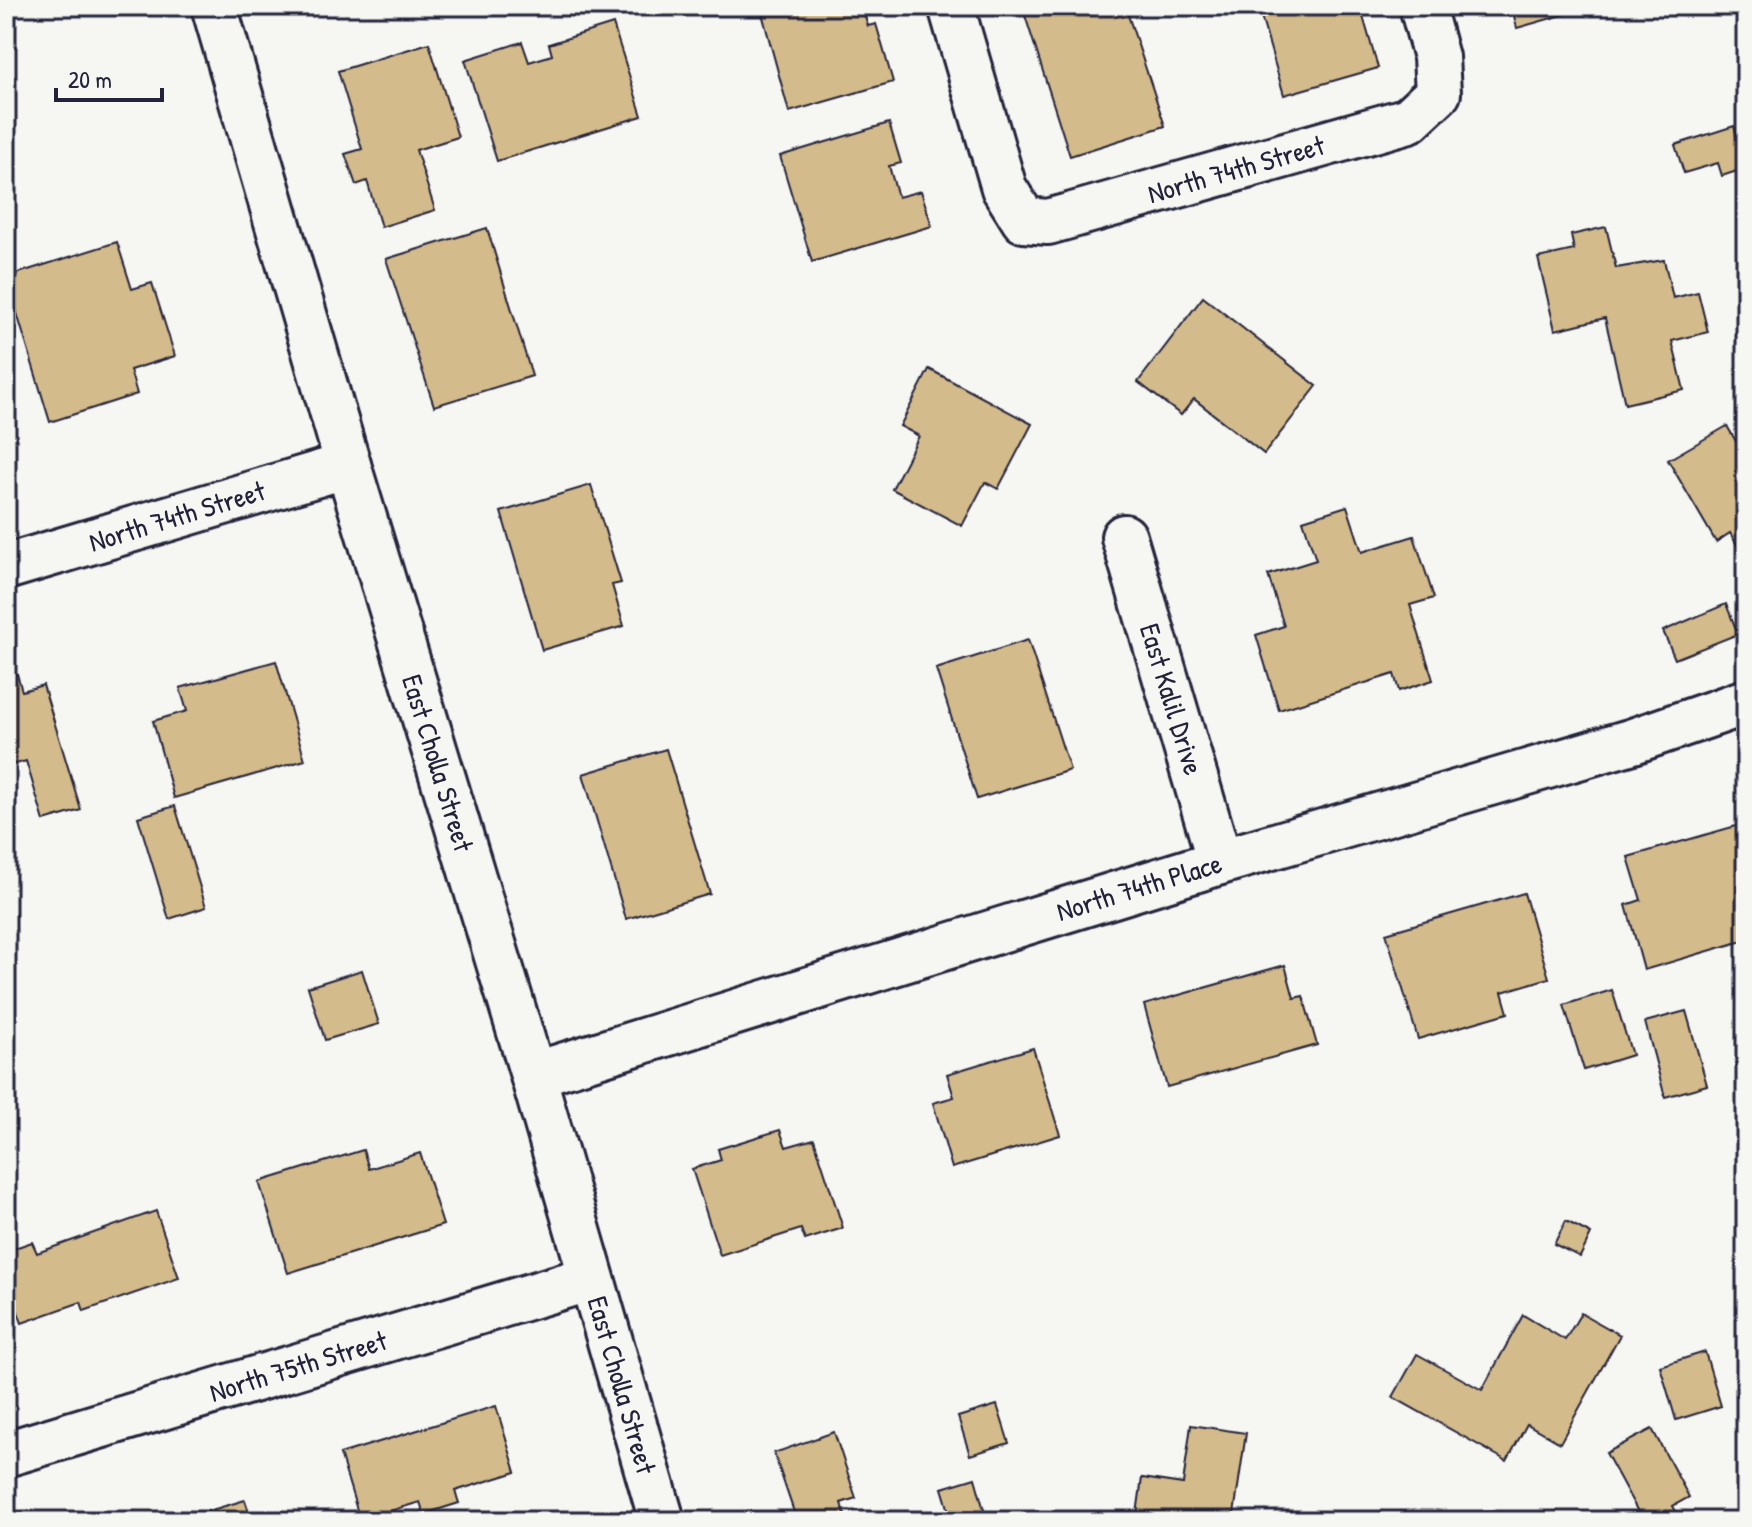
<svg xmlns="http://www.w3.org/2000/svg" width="1752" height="1527" font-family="'Patrick Hand',sans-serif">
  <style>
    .building { fill: #d4bb8b; stroke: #22223b; stroke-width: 2 }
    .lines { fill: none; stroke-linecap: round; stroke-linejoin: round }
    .minor-casing { stroke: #22223b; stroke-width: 50 }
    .minor { stroke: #f6f6f2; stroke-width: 44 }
    .labels { text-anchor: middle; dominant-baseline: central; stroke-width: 6; stroke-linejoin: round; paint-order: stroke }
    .street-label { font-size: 28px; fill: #22223b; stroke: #f6f6f2 }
  </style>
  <rect width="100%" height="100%" fill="#f6f6f2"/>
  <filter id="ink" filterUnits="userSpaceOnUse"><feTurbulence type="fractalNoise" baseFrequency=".0125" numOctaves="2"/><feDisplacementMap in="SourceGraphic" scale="16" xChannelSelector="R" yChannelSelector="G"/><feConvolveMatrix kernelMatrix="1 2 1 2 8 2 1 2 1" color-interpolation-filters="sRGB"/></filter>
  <g filter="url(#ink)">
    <g class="building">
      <polygon points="760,6 862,6 868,26 876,24 893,82 789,112"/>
      <polygon points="1022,6 1125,6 1165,126 1070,156"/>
      <polygon points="1258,6 1360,6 1378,68 1284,95"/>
      <polygon points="1511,6 1594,6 1517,28"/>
      <polygon points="613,24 642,116 497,161 465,60 522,42 529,62 552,55 549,44"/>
      <polygon points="429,43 458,137 416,150 435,210 381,227 367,181 356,185 345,154 362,149 338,71"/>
      <polygon points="889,123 901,163 889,166 898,197 921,191 932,226 812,262 780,156"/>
      <polygon points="1734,126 1746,168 1722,176 1718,163 1684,173 1675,145"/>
      <polygon points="1606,227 1616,268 1664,260 1673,298 1698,292 1708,332 1672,341 1684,390 1625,404 1605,318 1555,330 1538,258 1574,250 1571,235"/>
      <polygon points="487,228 532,376 434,406 386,259"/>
      <polygon points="117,242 132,289 152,283 175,356 130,370 137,394 50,422 6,277"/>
      <polygon points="1203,297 1317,386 1264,454 1194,399 1181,415 1138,382"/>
      <polygon points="929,369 1032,424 998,489 985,482 962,526 892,489 919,436 900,426"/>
      <polygon points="1727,426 1746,458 1746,560 1730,533 1716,542 1668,460"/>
      <polygon points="591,485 621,583 612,585 624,626 542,650 501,512"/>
      <polygon points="1347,506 1362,552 1414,536 1434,598 1410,605 1433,680 1399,691 1394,674 1279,710 1256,635 1284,626 1268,575 1316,560 1303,520"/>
      <polygon points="1726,604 1738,634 1675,659 1663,631"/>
      <polygon points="1028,640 1070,770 977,799 936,669"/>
      <polygon points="276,661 305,760 174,798 153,721 187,711 180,688"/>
      <polygon points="17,674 22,691 43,685 81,810 44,821 26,761 6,767 6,677"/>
      <polygon points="666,749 710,894 626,919 583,774"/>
      <polygon points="175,806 206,907 169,919 138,817"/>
      <polygon points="1746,823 1746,940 1644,970 1626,905 1641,900 1628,857"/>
      <polygon points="1524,893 1549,978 1502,992 1508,1013 1418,1039 1386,933"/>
      <polygon points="1285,965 1294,998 1303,996 1317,1045 1167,1087 1144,1005"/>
      <polygon points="362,970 379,1024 325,1040 308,987"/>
      <polygon points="1612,990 1632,1055 1584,1070 1564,1005"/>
      <polygon points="1686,1011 1707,1085 1665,1097 1645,1022"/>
      <polygon points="1033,1048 1060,1135 952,1168 933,1103 954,1097 947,1074"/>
      <polygon points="780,1130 786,1147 814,1139 843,1228 805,1240 801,1229 720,1255 692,1169 721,1160 718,1149"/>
      <polygon points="363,1150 369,1169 420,1153 443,1225 288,1273 259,1182"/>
      <polygon points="156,1211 179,1278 84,1311 81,1302 22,1323 6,1279 6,1251 32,1242 37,1253"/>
      <polygon points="1566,1221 1591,1234 1580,1257 1554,1244"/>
      <polygon points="1581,1313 1620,1335 1560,1443 1527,1424 1507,1461 1393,1397 1417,1354 1482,1390 1523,1315 1565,1340"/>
      <polygon points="1705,1352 1721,1406 1676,1420 1660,1366"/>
      <polygon points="997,1405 1009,1443 970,1455 958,1417"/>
      <polygon points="496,1406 516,1472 455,1491 459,1503 424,1514 420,1502 360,1520 340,1454"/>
      <polygon points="1191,1425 1246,1433 1233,1521 1136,1521 1142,1478 1183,1484"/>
      <polygon points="1652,1429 1689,1497 1673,1506 1681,1521 1643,1521 1606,1453"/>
      <polygon points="834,1432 856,1498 841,1503 847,1521 797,1521 774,1453"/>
      <polygon points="975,1478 987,1521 952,1521 942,1488"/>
      <polygon points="245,1500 252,1521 175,1521"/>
    </g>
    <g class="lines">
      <defs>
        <g id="minor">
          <polyline points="214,6 348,465 533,1075 662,1521"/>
          <polyline points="951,6 1004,188 1024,220 1048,222 1409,120 1438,93 1436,57 1422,6"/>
          <polyline points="1124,537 1220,862"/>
          <polyline points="6,567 348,465"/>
          <polyline points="533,1075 1220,862 1633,741 1746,702"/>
          <polyline points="6,1454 591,1278"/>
        </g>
      </defs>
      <use href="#minor" class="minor-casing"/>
      <use href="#minor" class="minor"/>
    </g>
  </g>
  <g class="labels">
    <g class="street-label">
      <text transform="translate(1236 169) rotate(-16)">North 74th Street</text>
      <text transform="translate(177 516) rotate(-17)">North 74th Street</text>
      <text transform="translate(1172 699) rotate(73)">East Kalil Drive</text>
      <text transform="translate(438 763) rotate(73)">East Cholla Street</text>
      <text transform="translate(1139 887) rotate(-17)">North 74th Place</text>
      <text transform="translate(298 1366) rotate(-17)">North 75th Street</text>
      <text transform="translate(622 1385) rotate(74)">East Cholla Street</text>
    </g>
  </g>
  <rect width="1752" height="1527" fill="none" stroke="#f6f6f2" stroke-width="32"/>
  <rect x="16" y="16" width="1720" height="1495" fill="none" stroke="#22223b" stroke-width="3" filter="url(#ink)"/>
  <path d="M56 88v12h106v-12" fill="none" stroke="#22223b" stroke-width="4"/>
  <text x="68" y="88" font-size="24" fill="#22223b" stroke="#f6f6f2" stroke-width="6" paint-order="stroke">20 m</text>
</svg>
